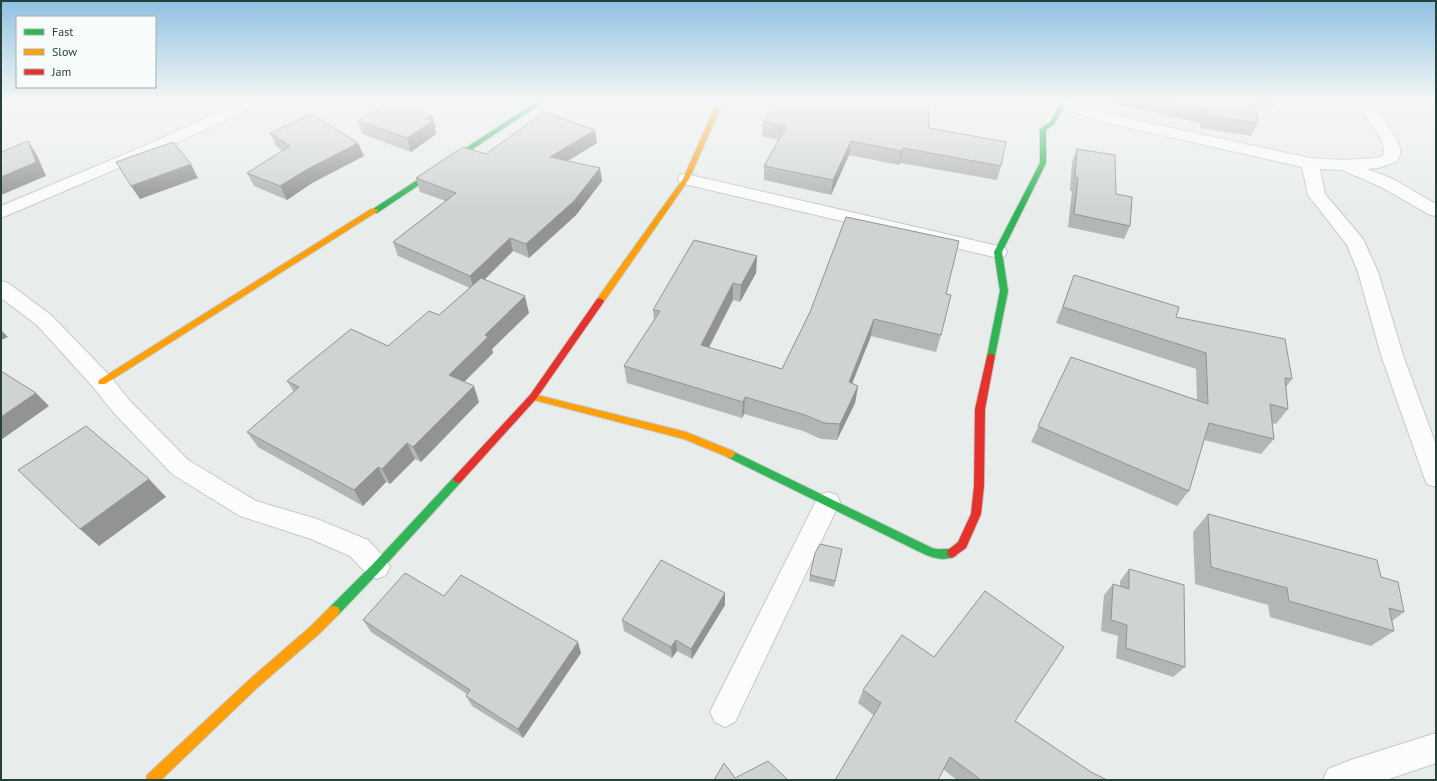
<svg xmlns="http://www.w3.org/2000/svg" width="1437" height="781" font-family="'PT Sans',sans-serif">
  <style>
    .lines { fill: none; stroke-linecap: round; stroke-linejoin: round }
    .street-casing { stroke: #c5cac8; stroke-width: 2 }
    .fast-casing { stroke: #c3cbc8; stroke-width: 2 }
    .slow-casing { stroke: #c3cbc8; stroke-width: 2 }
    .jam-casing { stroke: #c3cbc8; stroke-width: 2 }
    .street { fill: #fcfcfc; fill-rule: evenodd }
    .fast { fill: #30b455; fill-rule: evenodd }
    .slow { fill: #ff9f0a; fill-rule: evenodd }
    .jam { fill: #e5322d; fill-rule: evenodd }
    .wall { fill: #b2b6b5 }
    .shaded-wall { fill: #919493 }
    .building { fill: #cfd4d2; stroke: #919493 }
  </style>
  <rect width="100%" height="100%" fill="#e8edeb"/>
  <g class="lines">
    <defs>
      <g id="street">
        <polygon points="245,100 265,100 262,103 161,150 1,218 1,206 149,144"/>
        <polygon points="693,100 725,100 727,102 724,105 719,107 696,103"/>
        <path d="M1057 100H1075L1084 106 1108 114 1310 158 1343 160 1376 158 1383 156C1387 140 1371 125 1362 113L1365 110C1368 109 1370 108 1374 109 1381 112 1398 140 1400 148 1401 153 1399 158 1396 162L1378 168 1367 169 1393 179 1436 204V216L1430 215 1381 187 1342 170 1320 169 1325 194 1363 239 1378 272 1403 355 1436 445V487L1427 484 1424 477 1381 355 1358 272 1347 245 1308 195 1302 167 1099 121C1085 116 1066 112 1057 100Z"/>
        <polygon points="686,174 998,246 1005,248 1007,252 1005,256 998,258 680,183 678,179 680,175"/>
        <polygon points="1,281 8,283 51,315 110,376 129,400 188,460 256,501 317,519 368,540 386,559 390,567 386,575 377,579 368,575 350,556 311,539 240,516 172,474 113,412 94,388 37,325 1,298"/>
        <polygon points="828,492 837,495 840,502 735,722 725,727 715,722 710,712 715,702 819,495"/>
        <polygon points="1436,733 1436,763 1386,780 1323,780 1328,769 1351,760"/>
      </g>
      <g id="fast">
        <polygon points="539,100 546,100 377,213 371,213 370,211"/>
        <polygon points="1063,100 1068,101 1054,124 1046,130 1046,163 1002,252 1008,291 995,356 991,359 987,356 1000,291 994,252 1040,163 1040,129 1050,122"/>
        <path d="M730 450 932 548C941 551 948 547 956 550L957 553 956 556C944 561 936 559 924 554L727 457 725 454 727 451Z"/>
        <polygon points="458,475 461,476 463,479 461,482 381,570 338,615 334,616 330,615 328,611 330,607 373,564 455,476"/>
      </g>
      <g id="slow">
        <polygon points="718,100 724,100 689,179 603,303 597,303 596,301 597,299 683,179"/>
        <polygon points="371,209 377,209 378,211 105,384 99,384 98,382 99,380"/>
        <polygon points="533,394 686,432 733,451 735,454 733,457 730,458 684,439 530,399 528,397 530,395"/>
        <polygon points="334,606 338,607 340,611 338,615 319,634 258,687 161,780 146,780 147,775 250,679 311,626 330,607"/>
      </g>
      <g id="jam">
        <polygon points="600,298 604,301 603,303 536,399 461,482 458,483 455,482 453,479 455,476 530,395 597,299"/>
        <polygon points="991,353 995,356 985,409 984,486 981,514 966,548 952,558 948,556 947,553 948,550 958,542 971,514 974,486 975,409 987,356"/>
      </g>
    </defs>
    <use href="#street" class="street-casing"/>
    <use href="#fast" class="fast-casing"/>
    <use href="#slow" class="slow-casing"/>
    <use href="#jam" class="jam-casing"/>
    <use href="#street" class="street"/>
    <use href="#fast" class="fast"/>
    <use href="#slow" class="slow"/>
    <use href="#jam" class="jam"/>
  </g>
  <g class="wall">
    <polygon points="999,100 1039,100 1038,103"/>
    <polygon points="1111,100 1278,100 1273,108 1257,105 1255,109 1258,123 1251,136 1200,128 1200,123 1110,103"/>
    <polygon points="432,115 436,128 435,128 436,134 411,152 362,134 358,121"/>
    <polygon points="763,122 929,128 1001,166 997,180 900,163 899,165 849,155 831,195 764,180 764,166 779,140 762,136"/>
    <polygon points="595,130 597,143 568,161 602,181 576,215 529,258 513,251 484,280 529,313 492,349 493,353 464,382 479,402 421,462 415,459 390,484 386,482 363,506 258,447 247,432 294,392 287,381 388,346 439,315 470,288 398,256 393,242 446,201 420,192 416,178 486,154"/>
    <polygon points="270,133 364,156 312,183 287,200 254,186 247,173 283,151 276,146"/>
    <polygon points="1077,149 1116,194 1130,226 1124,239 1068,227 1072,191 1070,191 1072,162"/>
    <polygon points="757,256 756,273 740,302 733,300 709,348 782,369 810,312 946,294 941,335 936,352 871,336 852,383 858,386 855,403 837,440 821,439 803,431 744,414 742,418 627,383 624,366 654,321 653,310"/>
    <polygon points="1074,275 1176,317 1292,379 1286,387 1288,409 1276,424 1272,423 1274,439 1261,454 1204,440 1189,491 1177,506 1031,442 1071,357 1197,400 1196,369 1056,323"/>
    <polygon points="1208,514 1381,577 1404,612 1392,621 1394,631 1371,646 1270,617 1268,605 1195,584 1193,532"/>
    <polygon points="842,549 834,587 809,581 810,575"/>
    <polygon points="1129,569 1185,667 1173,677 1116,658 1118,636 1101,631 1104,595 1113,584 1120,586 1120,581"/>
    <polygon points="444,596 581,653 523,738 472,706 466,696 467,694 371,632 363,620"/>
    <polygon points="725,605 692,659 677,651 672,658 624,631 622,620"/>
    <polygon points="863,690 1015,721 1091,772 1107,780 957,780 858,703"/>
  </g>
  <g class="shaded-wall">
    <polygon points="432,115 436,128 435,128 436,134 411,152 407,138 426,119"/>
    <polygon points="595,130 597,143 553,170 550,157"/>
    <polygon points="28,141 37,155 46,176 1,195 1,177"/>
    <polygon points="851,141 849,155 831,195 833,180"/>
    <polygon points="358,143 364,156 312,183 287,200 280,186 306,170"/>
    <polygon points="903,148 900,163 899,165 901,151"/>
    <polygon points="191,164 198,178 140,199 131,186"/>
    <polygon points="600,168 602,181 576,215 529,258 526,244"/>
    <polygon points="510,238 513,251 474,290 470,276"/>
    <polygon points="757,256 756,273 740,302 741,285"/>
    <polygon points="733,283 733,300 701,362 701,345"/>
    <polygon points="525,296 529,313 492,349 493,353 455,391 449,375 485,335"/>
    <polygon points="874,319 871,336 846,399 849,382"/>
    <polygon points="1,330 8,337 1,340"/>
    <polygon points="474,386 479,402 421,462 413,447"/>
    <polygon points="858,386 855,403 837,440 840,424"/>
    <polygon points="36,393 49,406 1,440 1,417"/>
    <polygon points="745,397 744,414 742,418 743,402"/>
    <polygon points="407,443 415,459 390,484 382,469"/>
    <polygon points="378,467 386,482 363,506 354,490"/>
    <polygon points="149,479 166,497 99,546 80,529"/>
    <polygon points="725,593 725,605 692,659 691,649"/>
    <polygon points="676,640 677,651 672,658 671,647"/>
    <polygon points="578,642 581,653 523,738 518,729"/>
  </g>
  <g class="building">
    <polygon points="390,100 432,115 426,119 433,121 407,138 358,121"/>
    <polygon points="776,100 797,104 798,100 928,100 929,128 1006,142 1001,166 903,148 901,151 851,141 833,180 764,166 786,127 763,122"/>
    <polygon points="1161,100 1254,100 1258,123 1207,115 1206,110"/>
    <polygon points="544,112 595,130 550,157 600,168 574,201 526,244 510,238 470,276 393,242 456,193 416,178 463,147 486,154"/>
    <polygon points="312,114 358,143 306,170 280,186 247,173 290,146 270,133"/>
    <polygon points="28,141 36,162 1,177 1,152"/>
    <polygon points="173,142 191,164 131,186 116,162"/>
    <polygon points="1077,149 1115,155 1116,194 1132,197 1130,226 1074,214 1078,178 1075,177"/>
    <polygon points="846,217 959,241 946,294 951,295 941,335 874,319 849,382 858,386 840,424 824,423 805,415 745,397 743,402 624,366 660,311 653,310 694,240 757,256 741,285 733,283 701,345 782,369 810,312"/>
    <polygon points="1074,275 1179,307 1176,317 1285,339 1292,379 1285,378 1288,409 1270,404 1274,439 1209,423 1189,491 1038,426 1071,357 1208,404 1206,353 1063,307"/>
    <polygon points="481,278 525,296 485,335 488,337 449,375 474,386 413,447 407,443 382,469 378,467 354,490 247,432 299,387 287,381 351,329 388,346 429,311 439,315"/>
    <polygon points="1,371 36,393 1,417"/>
    <polygon points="86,426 149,479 80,529 18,470"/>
    <polygon points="1208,514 1377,560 1381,577 1398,582 1404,612 1389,608 1394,631 1289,601 1287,588 1211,567"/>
    <polygon points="820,544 842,549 835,581 810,575 815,553"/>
    <polygon points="661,560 725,593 691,649 676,640 671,647 622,620"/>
    <polygon points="1129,569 1184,585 1185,667 1126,648 1127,625 1111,620 1113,584 1129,589"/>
    <polygon points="405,573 444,596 461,575 578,642 518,729 466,696 470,690 363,620"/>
    <polygon points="985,591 1064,647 1015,721 1091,772 1107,780 981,780 950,757 938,780 835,780 881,703 863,690 902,635 934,657"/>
    <polygon points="768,761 788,780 714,780 724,763 735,778"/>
  </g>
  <linearGradient id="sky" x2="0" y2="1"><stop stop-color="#8fc1e3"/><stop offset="0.48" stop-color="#f5f7f6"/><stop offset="1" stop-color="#f5f7f6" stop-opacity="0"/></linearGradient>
  <rect width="1437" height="209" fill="url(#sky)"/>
  <rect width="1437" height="781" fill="none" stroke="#24423a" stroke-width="4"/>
  <rect x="16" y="16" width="140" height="72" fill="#f7fbf9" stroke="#a3b1ad"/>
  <rect x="24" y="29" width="20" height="6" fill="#30b455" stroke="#a3b1ad"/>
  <text x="52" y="36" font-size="12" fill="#24423a">Fast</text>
  <rect x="24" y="49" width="20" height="6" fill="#ff9f0a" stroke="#a3b1ad"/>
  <text x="52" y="56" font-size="12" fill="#24423a">Slow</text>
  <rect x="24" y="69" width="20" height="6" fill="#e5322d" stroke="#a3b1ad"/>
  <text x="52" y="76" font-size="12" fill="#24423a">Jam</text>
</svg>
